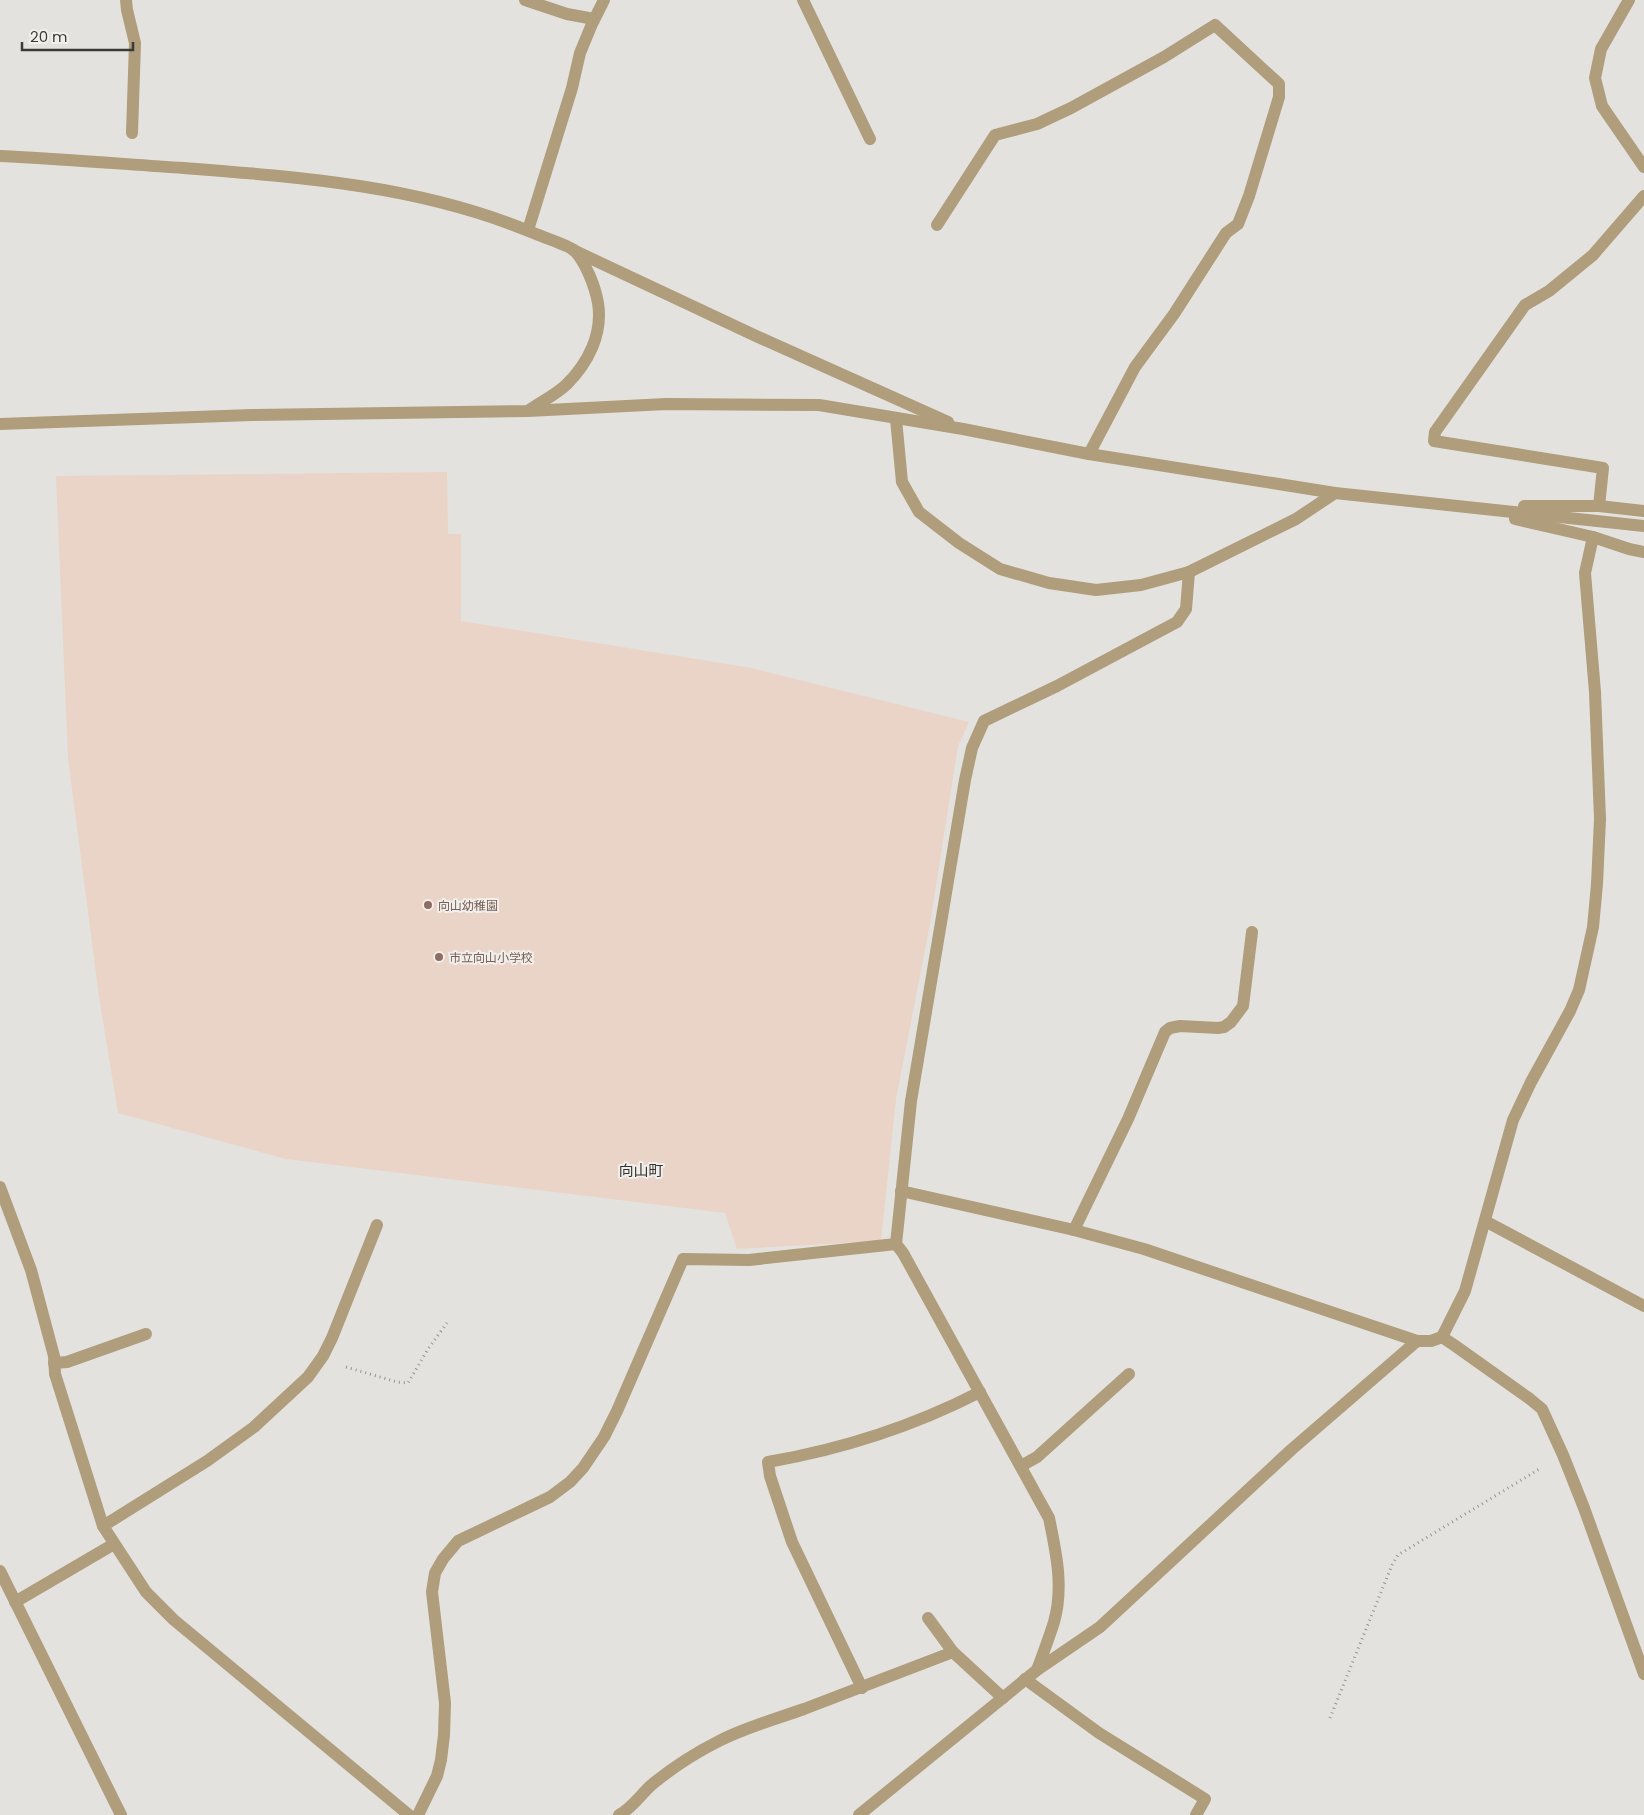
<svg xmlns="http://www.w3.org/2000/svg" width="1644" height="1815" font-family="Poppins,'Noto Sans JP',sans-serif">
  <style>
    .education { fill: #ead4c7 }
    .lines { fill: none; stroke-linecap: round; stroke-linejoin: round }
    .path { stroke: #959490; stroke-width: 3; stroke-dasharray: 1 4; stroke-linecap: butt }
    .minor { stroke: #af9d7c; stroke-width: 12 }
    .education-dot { fill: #8d6e63; stroke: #f1efeb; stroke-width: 2 }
    .labels { text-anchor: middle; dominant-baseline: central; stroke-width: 4; stroke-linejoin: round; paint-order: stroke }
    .education-label { font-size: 12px; fill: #785e54; stroke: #f1efeb; text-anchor: start }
    .quarter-label { font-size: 15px; fill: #363431; stroke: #f1efeb }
  </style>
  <rect width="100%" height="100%" fill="#e4e2de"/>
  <polygon class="education" points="447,472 448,534 461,534 461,621 751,668 969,722 958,746 930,924 896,1099 881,1241 737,1249 725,1213 286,1159 118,1113 99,997 68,758 56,476"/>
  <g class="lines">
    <g class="path">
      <polyline points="346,1367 397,1382 408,1383 428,1349 447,1323"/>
      <polyline points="1330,1718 1392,1565 1398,1555 1541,1468"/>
    </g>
    <g class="minor">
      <polyline points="126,0 127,10 135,43 132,133"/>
      <polyline points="525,0 567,14 594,19"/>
      <polyline points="803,0 870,139"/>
      <polyline points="1629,0 1601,49 1595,78 1602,106 1644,167"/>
      <path d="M0 156C62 159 123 164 184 168 301 177 421 186 531 232 540 236 568 245 574 250 586 263 595 286 598 303 603 334 588 363 567 384 556 395 540 402 528 411"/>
      <polyline points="937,225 995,135 1037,124 1071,108 1164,57 1215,25 1279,84 1279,97 1249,196 1238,224 1226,233 1174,314 1135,367 1089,454"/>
      <polyline points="528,230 572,88 580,53 592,24 604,0"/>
      <polyline points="573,250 756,336 948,422"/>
      <polyline points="896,419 902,482 919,512 959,543 1000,569 1049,583 1096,590 1141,585 1189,572 1296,519 1335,493"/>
      <polyline points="0,424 252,415 528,411 666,404 819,405 963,429 1089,454 1335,493 1644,526"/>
      <polyline points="1524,506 1599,506 1644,511"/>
      <polyline points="1599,506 1603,468 1434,441 1435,432 1525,305 1549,291 1593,255 1644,196"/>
      <polyline points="1515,519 1593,537 1629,549 1644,552"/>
      <polyline points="0,1187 31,1270 54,1356 55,1374 103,1526 146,1592 174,1620 409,1815"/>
      <polyline points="901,1191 1074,1230 1144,1249 1417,1341 1431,1341 1442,1337 1454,1345 1530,1399 1542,1409 1563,1455 1584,1508 1644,1674"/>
      <polyline points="1485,1221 1644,1306"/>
      <polyline points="1074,1230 1128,1119 1165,1032 1170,1028 1180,1026 1218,1028 1224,1027 1231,1022 1243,1006 1252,932"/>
      <polyline points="1442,1337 1465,1291 1513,1120 1531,1082 1570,1011 1579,990 1593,927 1597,884 1600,819 1595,692 1585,573 1593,537"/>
      <polyline points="54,1363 67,1362 146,1334"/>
      <polyline points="1021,1466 1037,1457 1129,1374"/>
      <polyline points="103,1526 207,1461 254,1427 308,1377 323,1356 332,1338 377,1225"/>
      <polyline points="0,1571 121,1815"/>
      <polyline points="15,1602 114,1544"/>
      <polyline points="928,1618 953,1652 1003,1698"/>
      <path d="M1037 1670C1043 1654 1049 1638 1054 1622 1064 1587 1056 1552 1049 1518L903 1253 896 1244 911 1101 965 780 972 748 984 721 1057 686 1177 622 1186 609 1189 572"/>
      <polyline points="1025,1679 1099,1733 1205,1799 1196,1815"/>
      <path d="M862 1688 792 1542 770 1476 768 1462C843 1449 912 1427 980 1392"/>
      <polyline points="418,1815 437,1776 441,1760 444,1735 445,1703 432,1592 435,1573 443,1559 458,1541 550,1497 570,1482 583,1468 604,1437 617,1411 683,1259 749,1260 896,1244"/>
      <path d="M619 1815C634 1807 642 1792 655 1782 675 1766 697 1752 719 1741 746 1727 776 1719 804 1709 854 1690 903 1671 953 1652"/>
      <polyline points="859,1815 1037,1670 1100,1627 1291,1450 1417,1341"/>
    </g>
  </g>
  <g class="education-dot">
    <circle cx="428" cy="905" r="5"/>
    <circle cx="439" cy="957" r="5"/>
  </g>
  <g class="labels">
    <g class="education-label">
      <text x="438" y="905">向山幼稚園</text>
      <text x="449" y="957">市立向山小学校</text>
    </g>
    <g class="quarter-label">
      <text x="641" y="1170">向山町</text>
    </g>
  </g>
  <path d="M22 42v8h111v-8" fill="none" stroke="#3b3a38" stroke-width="2.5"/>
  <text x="30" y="42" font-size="15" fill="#3b3a38" stroke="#f1efeb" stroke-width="4" paint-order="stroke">20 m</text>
</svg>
